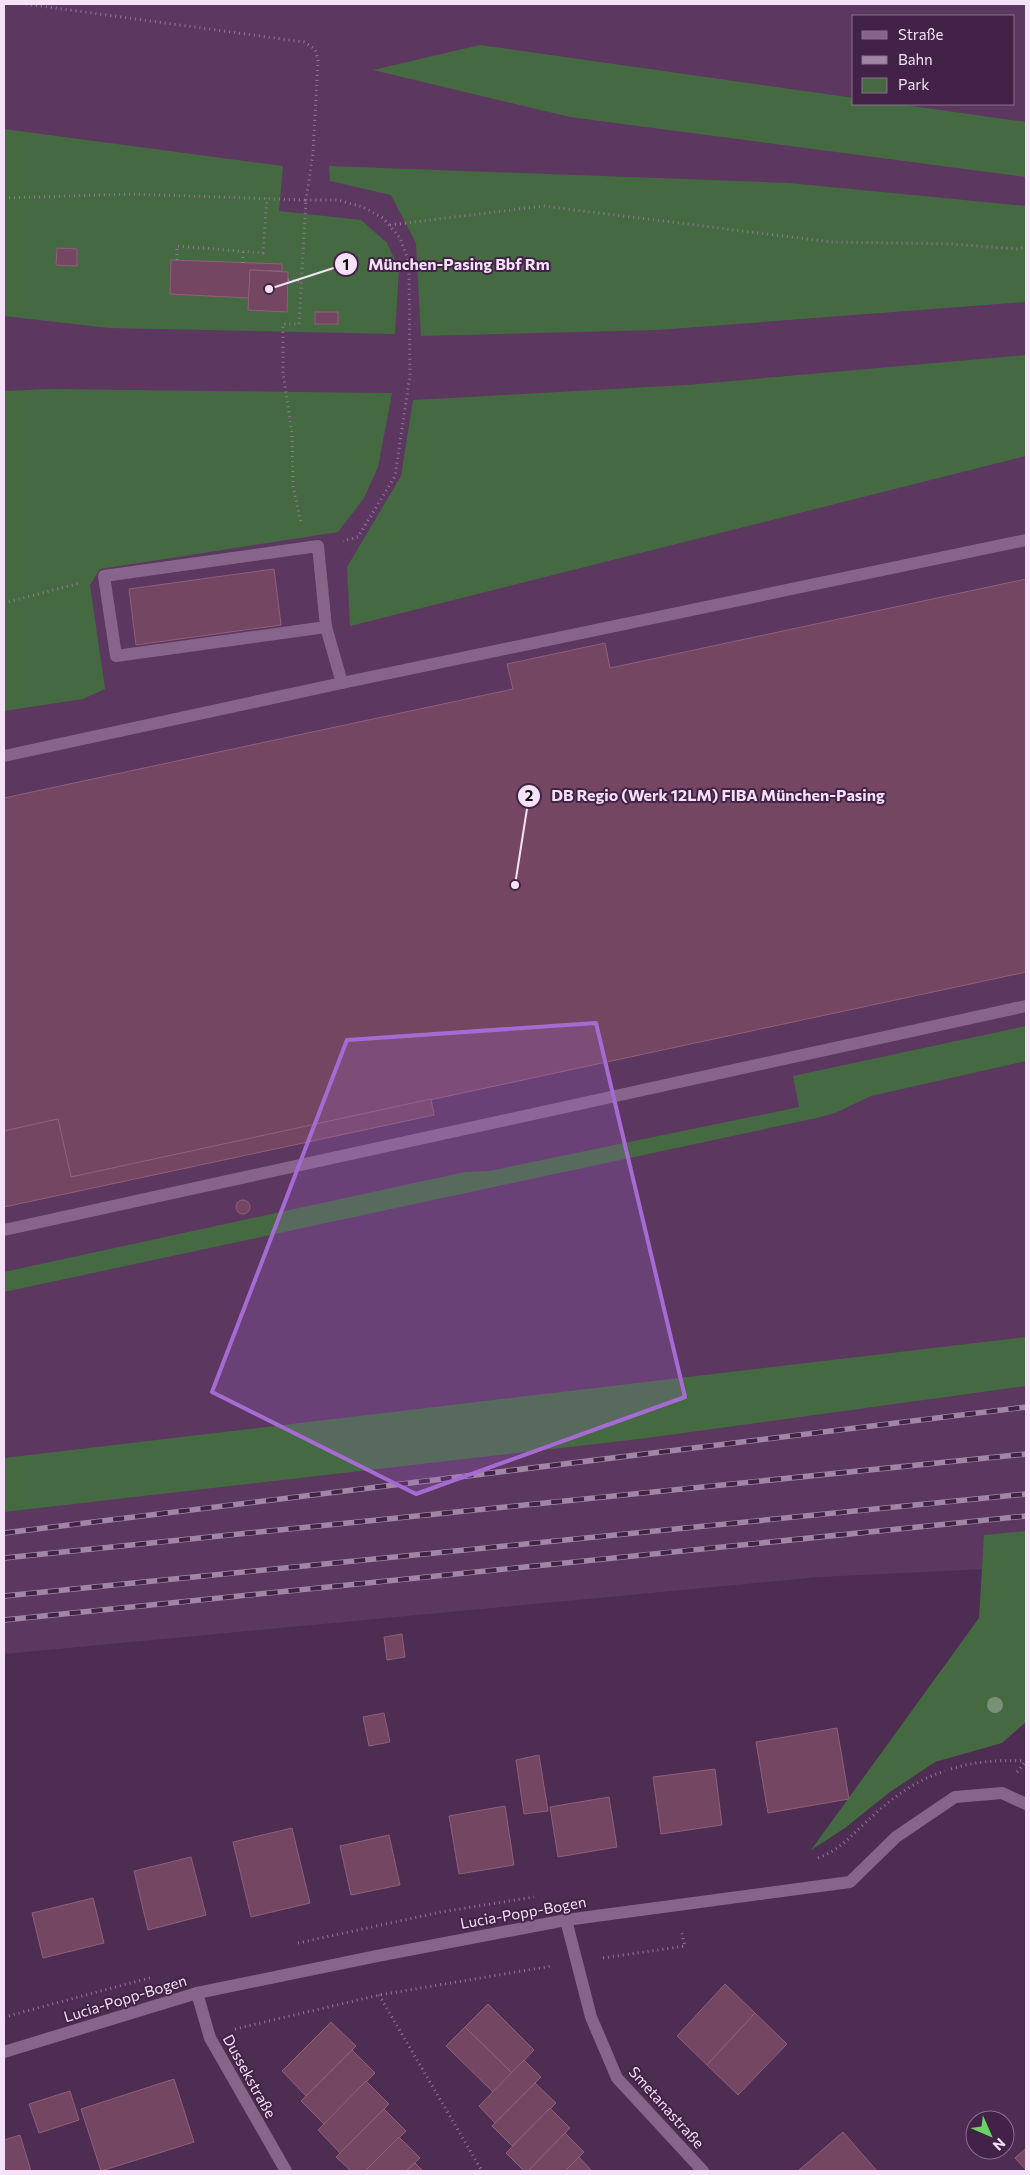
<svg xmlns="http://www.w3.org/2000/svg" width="1030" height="2175" font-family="Commissioner,sans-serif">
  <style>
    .built { fill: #5c3861; fill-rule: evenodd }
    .green { fill: #456a42 }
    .building { fill: #744662; stroke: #8f5f7c }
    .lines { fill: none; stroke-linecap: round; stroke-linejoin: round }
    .path { stroke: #917695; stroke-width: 3; stroke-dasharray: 1 4; stroke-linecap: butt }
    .lane { stroke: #87658b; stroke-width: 12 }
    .street { stroke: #87658b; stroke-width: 12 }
    .rail-casing { stroke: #a187a5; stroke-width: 5.5 }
    .rail { stroke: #422347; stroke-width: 4; stroke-dasharray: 11; stroke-linecap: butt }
    .tree { fill: #779076 }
    .marked { fill: #a66bd3; fill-opacity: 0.2; stroke: #a66bd3; stroke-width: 4; stroke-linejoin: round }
    .labels { text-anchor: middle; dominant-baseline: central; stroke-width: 4; stroke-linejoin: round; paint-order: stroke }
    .street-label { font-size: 15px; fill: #f5e1f8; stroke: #422347 }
    .leader { fill: none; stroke: #f5e1f8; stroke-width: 2 }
    .callout-dot { fill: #f5e1f8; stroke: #422347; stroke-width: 2 }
    .mark-label { font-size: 15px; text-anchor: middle; font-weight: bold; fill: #111 }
    .callout-label { font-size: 16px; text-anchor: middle; font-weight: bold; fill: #f5e1f8; stroke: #422347; stroke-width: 4; stroke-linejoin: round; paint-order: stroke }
  </style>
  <rect width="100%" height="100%" fill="#4d2d52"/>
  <path class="built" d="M4 4H1026V1567L820 1577 4 1654ZM854 16H1014V104H854Z"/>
  <g class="green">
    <polygon points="480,45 854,98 854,104 898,104 1026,122 1026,177 570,117 373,70"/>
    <polygon points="4,129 283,166 279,211 361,220 387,243 399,269 395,334 109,328 4,316"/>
    <polygon points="329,166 789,183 1026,206 1026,302 657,330 421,336 416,243 391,195 330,181"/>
    <polygon points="1026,355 1026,456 350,626 347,567 401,476 413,400 687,385"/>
    <polygon points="50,389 392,393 378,467 364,498 338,532 100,569 90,585 105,689 83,699 4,711 4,391"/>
    <polygon points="1026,1026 1026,1061 871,1096 835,1113 816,1118 4,1292 4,1272 465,1172 489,1171 799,1107 793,1076"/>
    <polygon points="1026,1337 1026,1386 639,1439 4,1512 4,1458"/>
    <polygon points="1026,1531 1026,1722 1002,1743 935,1762 890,1792 845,1828 811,1850 979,1618 984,1535"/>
  </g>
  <g class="building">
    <polygon points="57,248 77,249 77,266 56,265"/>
    <polygon points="171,260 282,264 282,271 250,270 249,298 170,294"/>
    <polygon points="250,270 288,272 287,312 248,310"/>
    <rect x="315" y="312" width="23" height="12"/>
    <polygon points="274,569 281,625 136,645 129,589"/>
    <polygon points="1026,579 1026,972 71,1177 58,1119 4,1131 4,798 513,689 507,664 605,643 610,668"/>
    <polygon points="431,1099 434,1115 4,1207 4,1131 58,1119 71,1177"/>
    <circle cx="243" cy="1207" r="7"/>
    <polygon points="402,1634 405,1657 387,1660 384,1637"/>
    <polygon points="384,1713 390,1742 369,1746 363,1717"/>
    <polygon points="837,1728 849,1799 768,1813 756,1742"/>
    <polygon points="539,1755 548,1811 524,1814 516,1760"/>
    <polygon points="715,1769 722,1825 661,1834 653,1777"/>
    <polygon points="609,1797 617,1847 558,1857 550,1807"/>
    <polygon points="505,1806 514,1865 459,1874 449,1816"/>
    <polygon points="292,1828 310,1903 251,1917 233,1842"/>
    <polygon points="389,1835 400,1885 351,1895 340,1846"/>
    <polygon points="191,1857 206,1915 148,1930 134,1871"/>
    <polygon points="93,1898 104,1943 43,1958 32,1913"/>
    <polygon points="725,1984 755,2013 707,2065 677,2036"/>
    <polygon points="488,2004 534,2050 512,2073 465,2027"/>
    <polygon points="755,2013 787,2044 738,2095 707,2065"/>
    <polygon points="331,2022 356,2046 306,2096 282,2071"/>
    <polygon points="465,2027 512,2073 493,2092 446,2046"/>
    <polygon points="352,2050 375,2073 324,2124 301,2101"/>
    <polygon points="524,2060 541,2077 495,2123 479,2106"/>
    <polygon points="174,2079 194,2142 101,2171 81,2109"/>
    <polygon points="366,2081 389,2104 340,2153 318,2130"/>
    <polygon points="535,2083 556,2103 512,2146 492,2126"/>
    <polygon points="70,2091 79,2120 39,2133 29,2104"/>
    <polygon points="550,2108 570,2128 528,2171 524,2171 506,2153"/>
    <polygon points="384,2109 406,2131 365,2171 351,2171 336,2157"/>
    <polygon points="843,2132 877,2171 798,2171"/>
    <polygon points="565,2133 584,2152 565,2171 528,2171"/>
    <polygon points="20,2135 31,2171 4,2171 4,2140"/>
    <polygon points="399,2137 420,2158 406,2171 365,2171"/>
    <polygon points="1026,2148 1026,2170 1015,2158"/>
    <polygon points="579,2157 592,2171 565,2171"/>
    <polygon points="415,2163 423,2171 406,2171"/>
  </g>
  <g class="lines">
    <g class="path">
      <polyline points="26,4 304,42 315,49 318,60 313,153 306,200 338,200 363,207 383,218 400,238 409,262 410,375 395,476 358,537 343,541"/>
      <polyline points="4,198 131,194 306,200 299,324 283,324 283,373 292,433 293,486 301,523"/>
      <polyline points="390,225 543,206 831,242 951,244 1018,249 1026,247"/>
      <polyline points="177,260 177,246 263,253 267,198"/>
      <polyline points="243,263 243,252"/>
      <polyline points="288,280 302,281"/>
      <polyline points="4,603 80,583"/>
      <path d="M951 1769C976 1761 1000 1760 1026 1761"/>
      <polyline points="1017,1772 1026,1761"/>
      <path d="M818 1858C840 1849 848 1839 864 1824 888 1801 913 1781 945 1771"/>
      <polyline points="298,1943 441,1912 534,1897"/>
      <polyline points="603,1958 685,1946 681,1930"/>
      <polyline points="379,1995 482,2171"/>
      <polyline points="4,2017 153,1977"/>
      <polyline points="235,2029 379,1995 552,1966"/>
    </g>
    <g class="lane">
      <polyline points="326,627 116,656 104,576 318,546 326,627 342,683"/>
      <polyline points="4,756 342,683 1026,540"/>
      <polyline points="4,1230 1026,1006"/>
    </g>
    <g class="street">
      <polyline points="566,1920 591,2017 617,2078 703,2171"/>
      <polyline points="197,1993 210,2038 286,2171"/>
      <polyline points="4,2052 197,1993 377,1956 566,1920 850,1882 896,1837 955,1797 1002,1793 1026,1804"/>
    </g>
    <defs>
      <g id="rail">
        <polyline points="4,1533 1026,1407"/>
        <polyline points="4,1558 1026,1454"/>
        <polyline points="4,1596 1026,1494"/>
        <polyline points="4,1620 1026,1516"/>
      </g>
    </defs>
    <use href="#rail" class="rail-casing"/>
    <use href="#rail" class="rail"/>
  </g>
  <circle class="tree" cx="995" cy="1705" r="8"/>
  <path class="marked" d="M596 1023 685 1397 416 1494 212 1392 347 1040Z"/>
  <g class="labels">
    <g class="street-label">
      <text transform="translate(523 1912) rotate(-10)">Lucia-Popp-Bogen</text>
      <text transform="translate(125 1998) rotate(-17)">Lucia-Popp-Bogen</text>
      <text transform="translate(250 2076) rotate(61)">Dussekstraße</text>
      <text transform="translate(667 2107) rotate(48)">Smetanastraße</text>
    </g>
  </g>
  <path class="leader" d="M269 289L346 264M515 885L529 796"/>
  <g class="callout-dot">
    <circle cx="269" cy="289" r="5"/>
    <circle cx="515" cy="885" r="5"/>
    <circle cx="346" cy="264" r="12"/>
    <circle cx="529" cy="796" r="12"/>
  </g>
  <g class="mark-label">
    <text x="346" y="270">1</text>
    <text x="529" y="801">2</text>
  </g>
  <g class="callout-label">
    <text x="459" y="270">München-Pasing Bbf Rm</text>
    <text x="718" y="801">DB Regio (Werk 12LM) FIBA München-Pasing</text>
  </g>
  <rect width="1030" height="2175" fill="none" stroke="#f5e1f8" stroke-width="10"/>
  <rect x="852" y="15" width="162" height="90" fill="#422347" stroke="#8a6f8e"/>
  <rect x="862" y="31" width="25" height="8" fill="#87658b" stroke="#8a6f8e"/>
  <text x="898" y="40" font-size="15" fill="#f5e1f8">Straße</text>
  <rect x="862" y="56" width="25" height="8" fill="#a187a5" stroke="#8a6f8e"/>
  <text x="898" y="65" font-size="15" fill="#f5e1f8">Bahn</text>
  <rect x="862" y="78" width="25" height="15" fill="#456a42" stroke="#8a6f8e"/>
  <text x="898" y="90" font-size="15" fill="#f5e1f8">Park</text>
  <g transform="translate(990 2135) rotate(135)"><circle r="24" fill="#422347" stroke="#8a6f8e"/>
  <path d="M0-4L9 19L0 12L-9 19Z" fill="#6ad363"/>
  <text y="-8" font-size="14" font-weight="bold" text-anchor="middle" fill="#f5e1f8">N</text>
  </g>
</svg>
